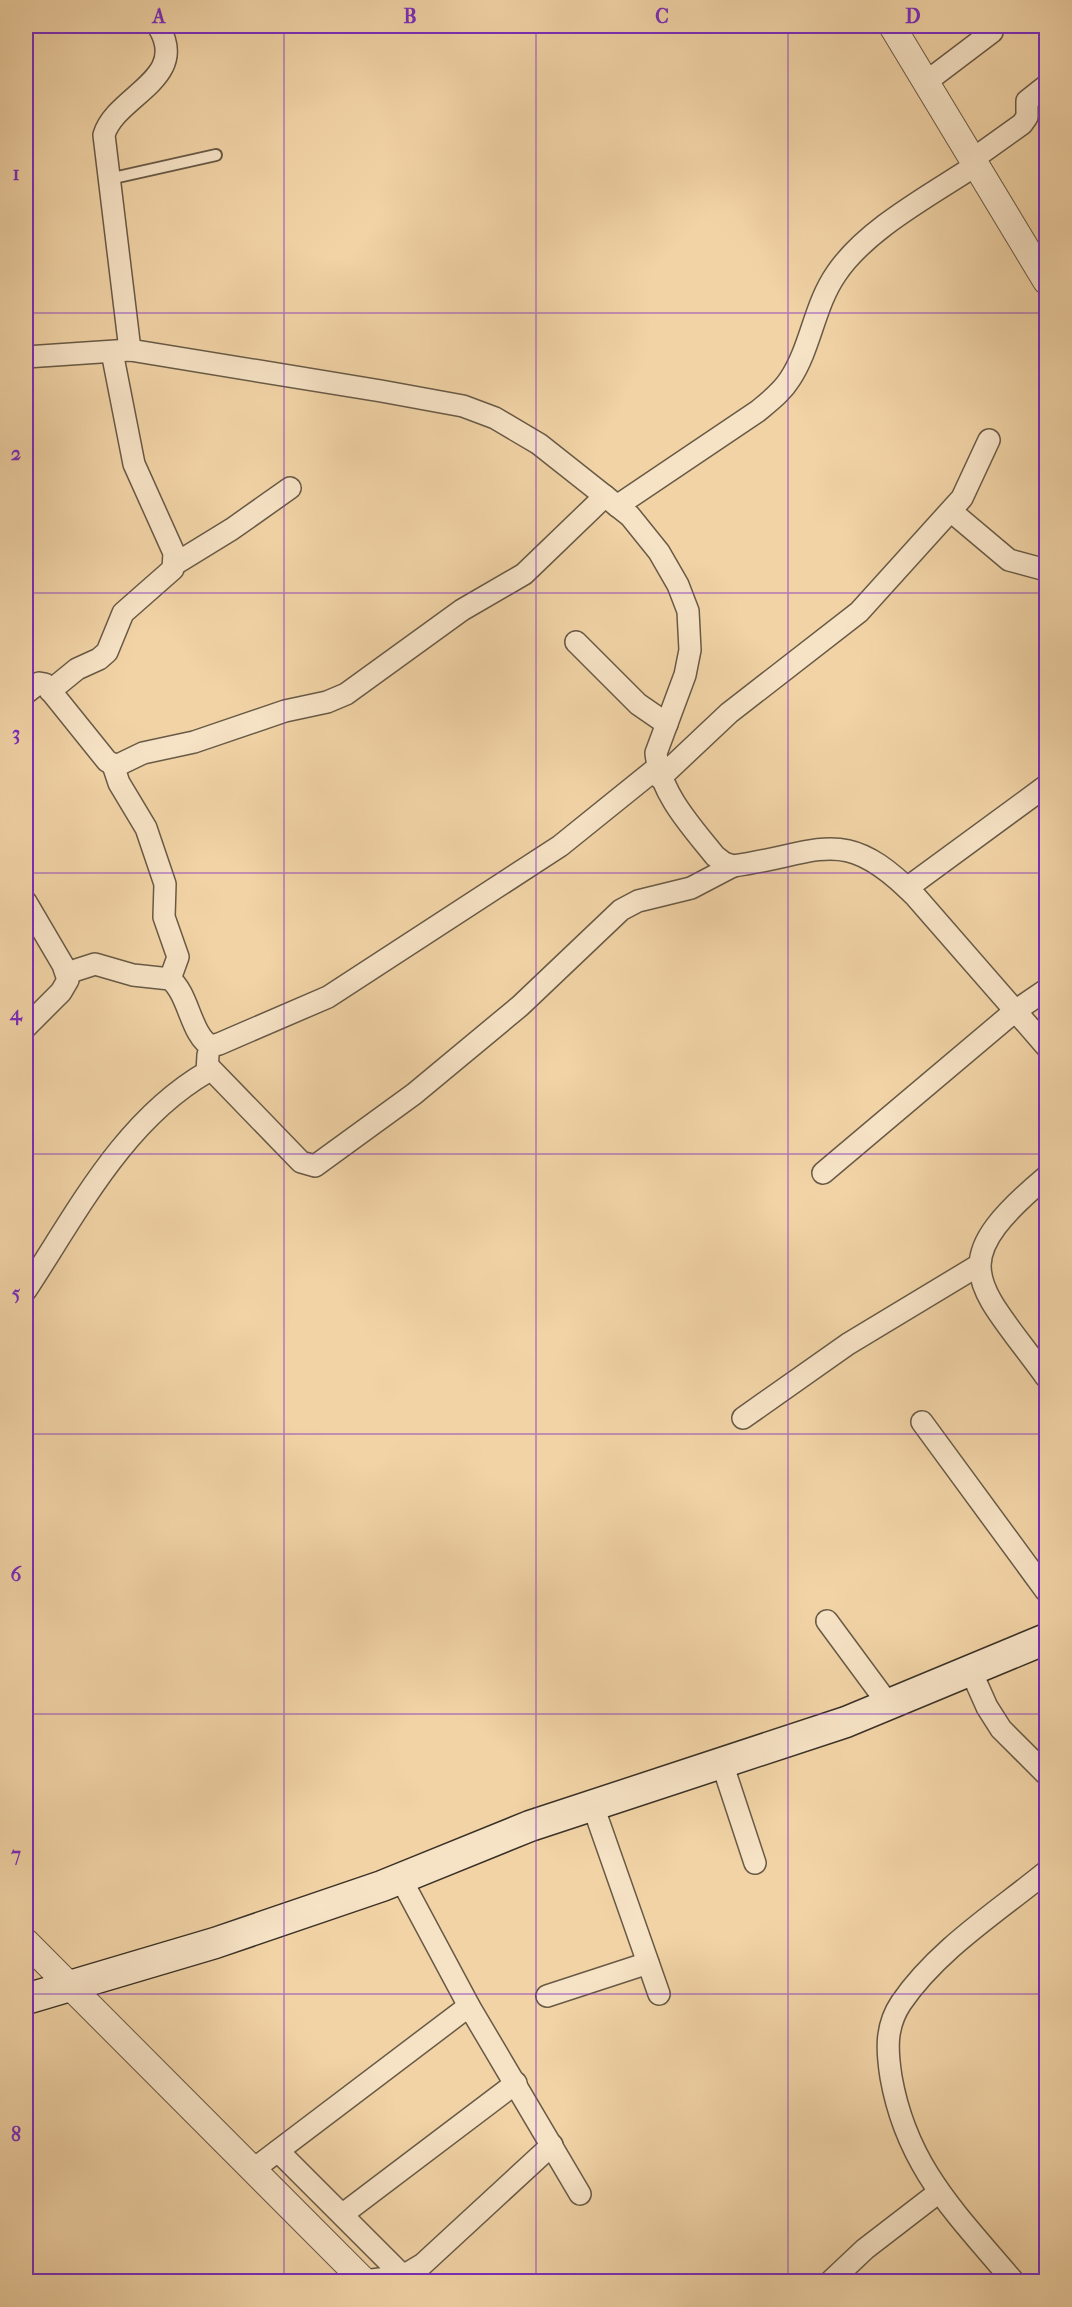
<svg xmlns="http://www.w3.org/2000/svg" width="1072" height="2307" font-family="'IM FELL French Canon',serif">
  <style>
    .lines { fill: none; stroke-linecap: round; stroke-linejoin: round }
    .service-casing { stroke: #685a46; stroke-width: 14 }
    .minor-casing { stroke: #685a46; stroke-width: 24 }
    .tertiary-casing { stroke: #685a46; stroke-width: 28 }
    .secondary-casing { stroke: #3a3126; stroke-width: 33 }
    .service { stroke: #f6e2c5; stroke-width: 10 }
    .minor { stroke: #f6e2c5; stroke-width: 21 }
    .tertiary { stroke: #f6e2c5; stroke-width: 26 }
    .secondary { stroke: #f6e2c5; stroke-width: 30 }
    .grid { fill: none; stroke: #7b2cbf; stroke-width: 1.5; stroke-opacity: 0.55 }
    .neatline { fill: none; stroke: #7b2cbf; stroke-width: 2 }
    .grid-label { font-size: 20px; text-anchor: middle; font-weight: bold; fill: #7b2cbf }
  </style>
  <rect width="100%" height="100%" fill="#f1d3a6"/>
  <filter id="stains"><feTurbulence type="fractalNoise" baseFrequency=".00333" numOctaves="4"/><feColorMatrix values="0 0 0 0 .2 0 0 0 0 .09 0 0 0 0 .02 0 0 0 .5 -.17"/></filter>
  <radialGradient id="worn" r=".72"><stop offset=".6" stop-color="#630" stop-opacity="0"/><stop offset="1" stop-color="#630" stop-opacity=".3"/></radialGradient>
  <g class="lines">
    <defs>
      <polyline id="service" points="109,179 216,155"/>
      <g id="minor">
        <polyline points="926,82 992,32"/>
        <polyline points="973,159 1022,124 1027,117 1027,101 1046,86"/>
        <path d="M130 350 104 135C116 95 191 79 158 26"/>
        <path d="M26 357 130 350 381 391 463 406 495 418 539 444 630 516 659 552 678 585 688 611 690 650 685 675 656 753C660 793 691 826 715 856L724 863 733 866C821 854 843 822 916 897L1046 1046"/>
        <path d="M617 506 758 411C770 401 782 392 790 379 811 347 814 306 836 274 866 229 931 195 976 165"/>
        <polyline points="952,512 1009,560 1046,570"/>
        <polyline points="175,564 232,529 290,488"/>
        <polyline points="576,642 638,704 667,724"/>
        <polyline points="50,691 77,669 99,659 107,652 123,613 173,569 174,553 134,464 112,352"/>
        <polyline points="26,693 39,683 45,684 107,761 116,766 143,753 194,742 285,711 327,702 346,694 462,610 524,574 605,496"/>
        <polyline points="113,765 119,783 146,828 165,884 164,917 178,957 170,979"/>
        <polyline points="660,778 729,713 859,612 962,498 989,440"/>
        <polyline points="907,888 1046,786"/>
        <polyline points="26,902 63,965 68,980 61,992 26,1027"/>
        <path d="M67 973 95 964 133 975 170 979C189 994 191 1036 211 1046L219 1044 328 997 560 846 658 767"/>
        <polyline points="209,1067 301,1162 315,1166 414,1094 520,1006 621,910 638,901 691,888 733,866"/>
        <polyline points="823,1173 1015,1011 1046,990"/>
        <path d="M1046 1177C941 1265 977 1282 1046 1377"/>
        <path d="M26 1290C78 1211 123 1121 207 1072L208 1055"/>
        <polyline points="743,1418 848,1344 979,1265"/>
        <polyline points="922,1422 1046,1591"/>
        <polyline points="827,1621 889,1705"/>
        <polyline points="971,1671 987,1707 1001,1729 1046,1774"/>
        <polyline points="722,1763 755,1863"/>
        <polyline points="593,1806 659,1994"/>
        <polyline points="401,1879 469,2006 580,2194"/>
        <polyline points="547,1996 648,1963"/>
        <polyline points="278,2151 409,2282"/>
        <polyline points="254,2169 469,2006"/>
        <polyline points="343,2214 516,2083"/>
        <polyline points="364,2281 403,2276 423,2264 552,2145"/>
        <polyline points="830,2282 865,2249 939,2192"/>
        <path d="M1014 2282C957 2214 907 2168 891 2077 887 2051 885 2027 901 2003 937 1950 997 1912 1046 1872"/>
      </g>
      <g id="tertiary">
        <polyline points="892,26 1046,281"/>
        <polyline points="26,1942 365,2282"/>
      </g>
      <polyline id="secondary" points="26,1999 215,1943 382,1886 530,1826 846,1722 1046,1639"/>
    </defs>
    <use href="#service" class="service-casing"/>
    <use href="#minor" class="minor-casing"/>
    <use href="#tertiary" class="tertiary-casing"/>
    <use href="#secondary" class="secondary-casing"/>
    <use href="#service" class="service"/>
    <use href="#minor" class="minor"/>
    <use href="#tertiary" class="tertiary"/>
    <use href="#secondary" class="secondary"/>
  </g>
  <path class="grid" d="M284 26V2282M536 26V2282M788 26V2282M26 313H1046M26 593H1046M26 873H1046M26 1154H1046M26 1434H1046M26 1714H1046M26 1994H1046"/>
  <rect width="1072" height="2307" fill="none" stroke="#f1d3a6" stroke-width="66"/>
  <rect x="33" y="33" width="1006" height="2241" class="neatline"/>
  <g class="grid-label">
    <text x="159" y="23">A</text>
    <text x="410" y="23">B</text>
    <text x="662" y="23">C</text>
    <text x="913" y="23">D</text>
    <text x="16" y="180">1</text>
    <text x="16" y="460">2</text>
    <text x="16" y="740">3</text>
    <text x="16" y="1020">4</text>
    <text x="16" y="1300">5</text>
    <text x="16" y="1581">6</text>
    <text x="16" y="1861">7</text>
    <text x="16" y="2141">8</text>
  </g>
  <rect width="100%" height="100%" filter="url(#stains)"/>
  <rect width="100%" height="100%" fill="url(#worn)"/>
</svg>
